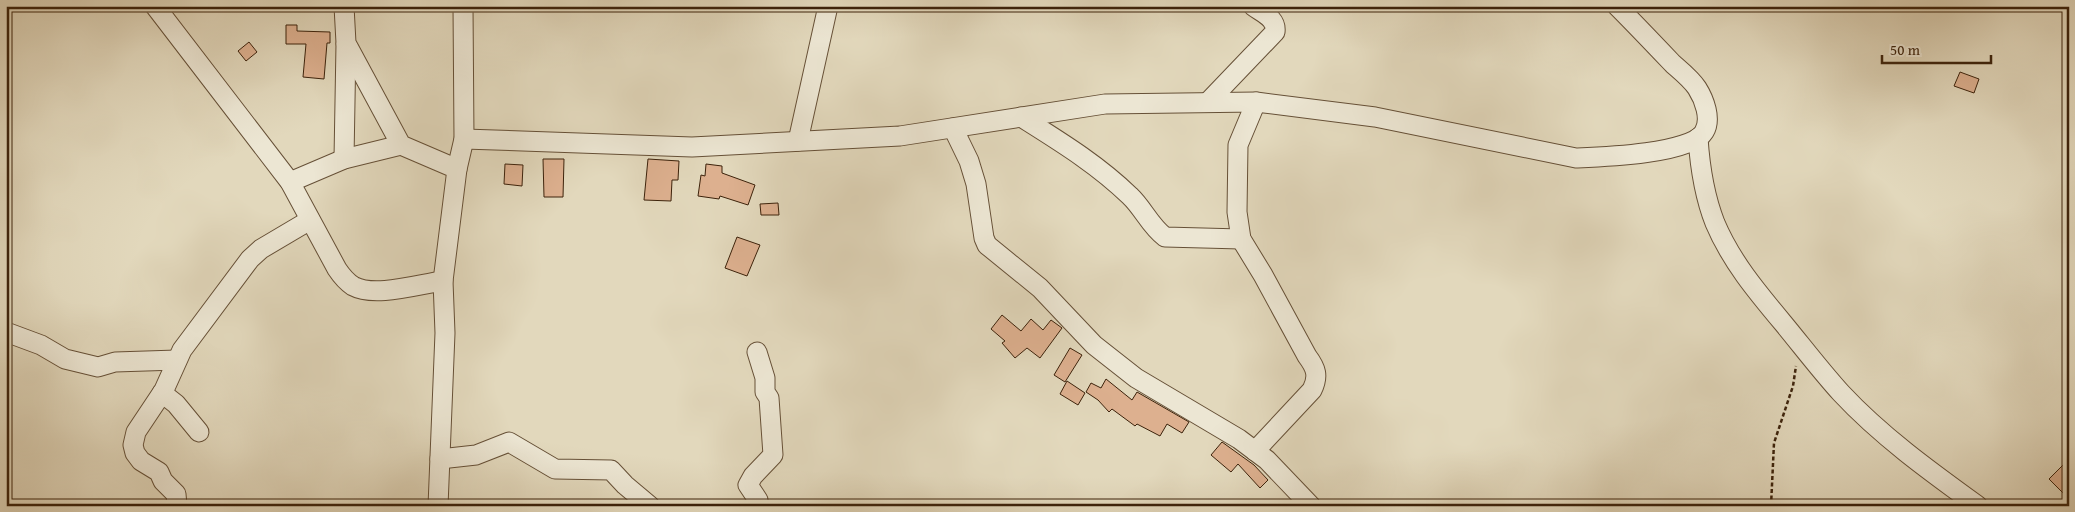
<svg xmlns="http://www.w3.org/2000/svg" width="2075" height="512" font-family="'Gentium Book Plus',serif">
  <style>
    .building { fill: #ddb08f; stroke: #3c220b }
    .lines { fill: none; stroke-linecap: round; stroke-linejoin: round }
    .minor-casing { stroke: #665037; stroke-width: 21 }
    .path { stroke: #3c220b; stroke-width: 2.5; stroke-dasharray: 4 2.5; stroke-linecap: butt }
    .minor { stroke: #ece6d3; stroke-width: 19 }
  </style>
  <rect width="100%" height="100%" fill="#e2d8bc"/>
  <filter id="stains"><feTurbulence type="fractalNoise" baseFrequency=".004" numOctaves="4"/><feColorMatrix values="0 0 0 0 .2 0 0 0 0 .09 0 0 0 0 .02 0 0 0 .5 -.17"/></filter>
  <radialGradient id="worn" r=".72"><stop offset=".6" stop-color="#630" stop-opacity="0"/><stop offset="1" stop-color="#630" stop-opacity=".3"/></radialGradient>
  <g class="building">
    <polygon points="286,25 297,25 297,31 330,32 330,43 327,43 324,79 303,77 306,44 286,44"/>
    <polygon points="249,42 257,52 246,61 238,51"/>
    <polygon points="1960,72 1979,79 1974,93 1954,86"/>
    <polygon points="543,159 564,159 563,197 544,197"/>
    <polygon points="648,159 679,161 678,180 672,180 671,201 644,200"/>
    <polygon points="505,164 523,165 522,186 504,184"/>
    <polygon points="706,164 722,166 722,173 755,185 748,205 720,196 719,199 698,196 701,175 705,176"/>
    <polygon points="778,203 779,215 761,215 760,204"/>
    <polygon points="737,237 760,245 747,276 725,268"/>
    <polygon points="1002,315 1021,331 1031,319 1043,330 1051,320 1062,328 1040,358 1027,348 1015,358 1002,343 1005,341 991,329"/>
    <polygon points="1070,348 1082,355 1065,382 1054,375"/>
    <polygon points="1106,379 1132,400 1137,392 1189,422 1182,433 1167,424 1160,436 1137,424 1135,426 1112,409 1109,412 1098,400 1086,392 1091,383 1101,388"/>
    <polygon points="1067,381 1085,393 1078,405 1060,394"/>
    <polygon points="1222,442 1254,465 1268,480 1260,488 1238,464 1231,472 1211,455"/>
    <polygon points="2069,459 2069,499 2049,479"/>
  </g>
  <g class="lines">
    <defs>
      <g id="minor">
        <path d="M155 6 290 182 337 269C341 275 347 282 353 286 375 298 419 284 443 281"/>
        <polyline points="344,6 346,43 401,145 457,169 443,281 445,333 438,506"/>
        <path d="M1208 102 1275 32C1277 18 1262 13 1253 6"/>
        <path d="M1021 117C1059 141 1097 164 1130 196 1143 208 1150 226 1165 237L1241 239"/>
        <polyline points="953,128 969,161 976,184 984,238 987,245 1040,288 1094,345 1136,378 1239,439 1267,460 1311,506"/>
        <path d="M1698 138C1700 168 1704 195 1715 223 1731 261 1757 292 1783 323 1802 346 1821 371 1841 393 1881 436 1931 472 1978 506"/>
        <path d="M464 139 692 147 900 136 1105 104 1256 102 1375 117 1576 158C1602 157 1691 154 1704 132 1712 119 1704 99 1697 88 1691 79 1681 71 1673 64 1654 44 1636 25 1617 6"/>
        <polyline points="798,141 828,6"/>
        <polyline points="344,159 346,44"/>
        <polyline points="457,169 464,139 463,6"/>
        <polyline points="290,182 344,159 401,145"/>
        <polyline points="6,332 41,345 65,359 98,367 115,362 177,360"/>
        <polyline points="162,393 176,404 199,432"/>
        <path d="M1255 451 1312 390C1319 376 1316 368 1307 356L1263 275 1241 239 1237 212 1238 145 1256 102"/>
        <polyline points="440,459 476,455 509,442 555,469 611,470 625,485 650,506"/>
        <polyline points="177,506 176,494 163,481 159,472 141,461 135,453 133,445 136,432 164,390 182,350 250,259 261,249 310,220"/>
        <polyline points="755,506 758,500 748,485 753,476 773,455 769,398 765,392 765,378 757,352"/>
      </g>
    </defs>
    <use href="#minor" class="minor-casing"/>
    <polyline class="path" points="1771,506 1774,443 1793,386 1796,366"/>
    <use href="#minor" class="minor"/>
  </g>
  <rect width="2075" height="512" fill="none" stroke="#e2d8bc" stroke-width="25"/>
  <rect x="8" y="8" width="2060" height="497" fill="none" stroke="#3c220b" stroke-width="2.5"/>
  <rect x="12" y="12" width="2050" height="487" fill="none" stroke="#3c220b"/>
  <path d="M1882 55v8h109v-8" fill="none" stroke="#3c220b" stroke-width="2.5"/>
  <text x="1890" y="55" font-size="15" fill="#3c220b" stroke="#ece6d3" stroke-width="4" paint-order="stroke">50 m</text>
  <rect width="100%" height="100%" filter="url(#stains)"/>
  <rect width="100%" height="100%" fill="url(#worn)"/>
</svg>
